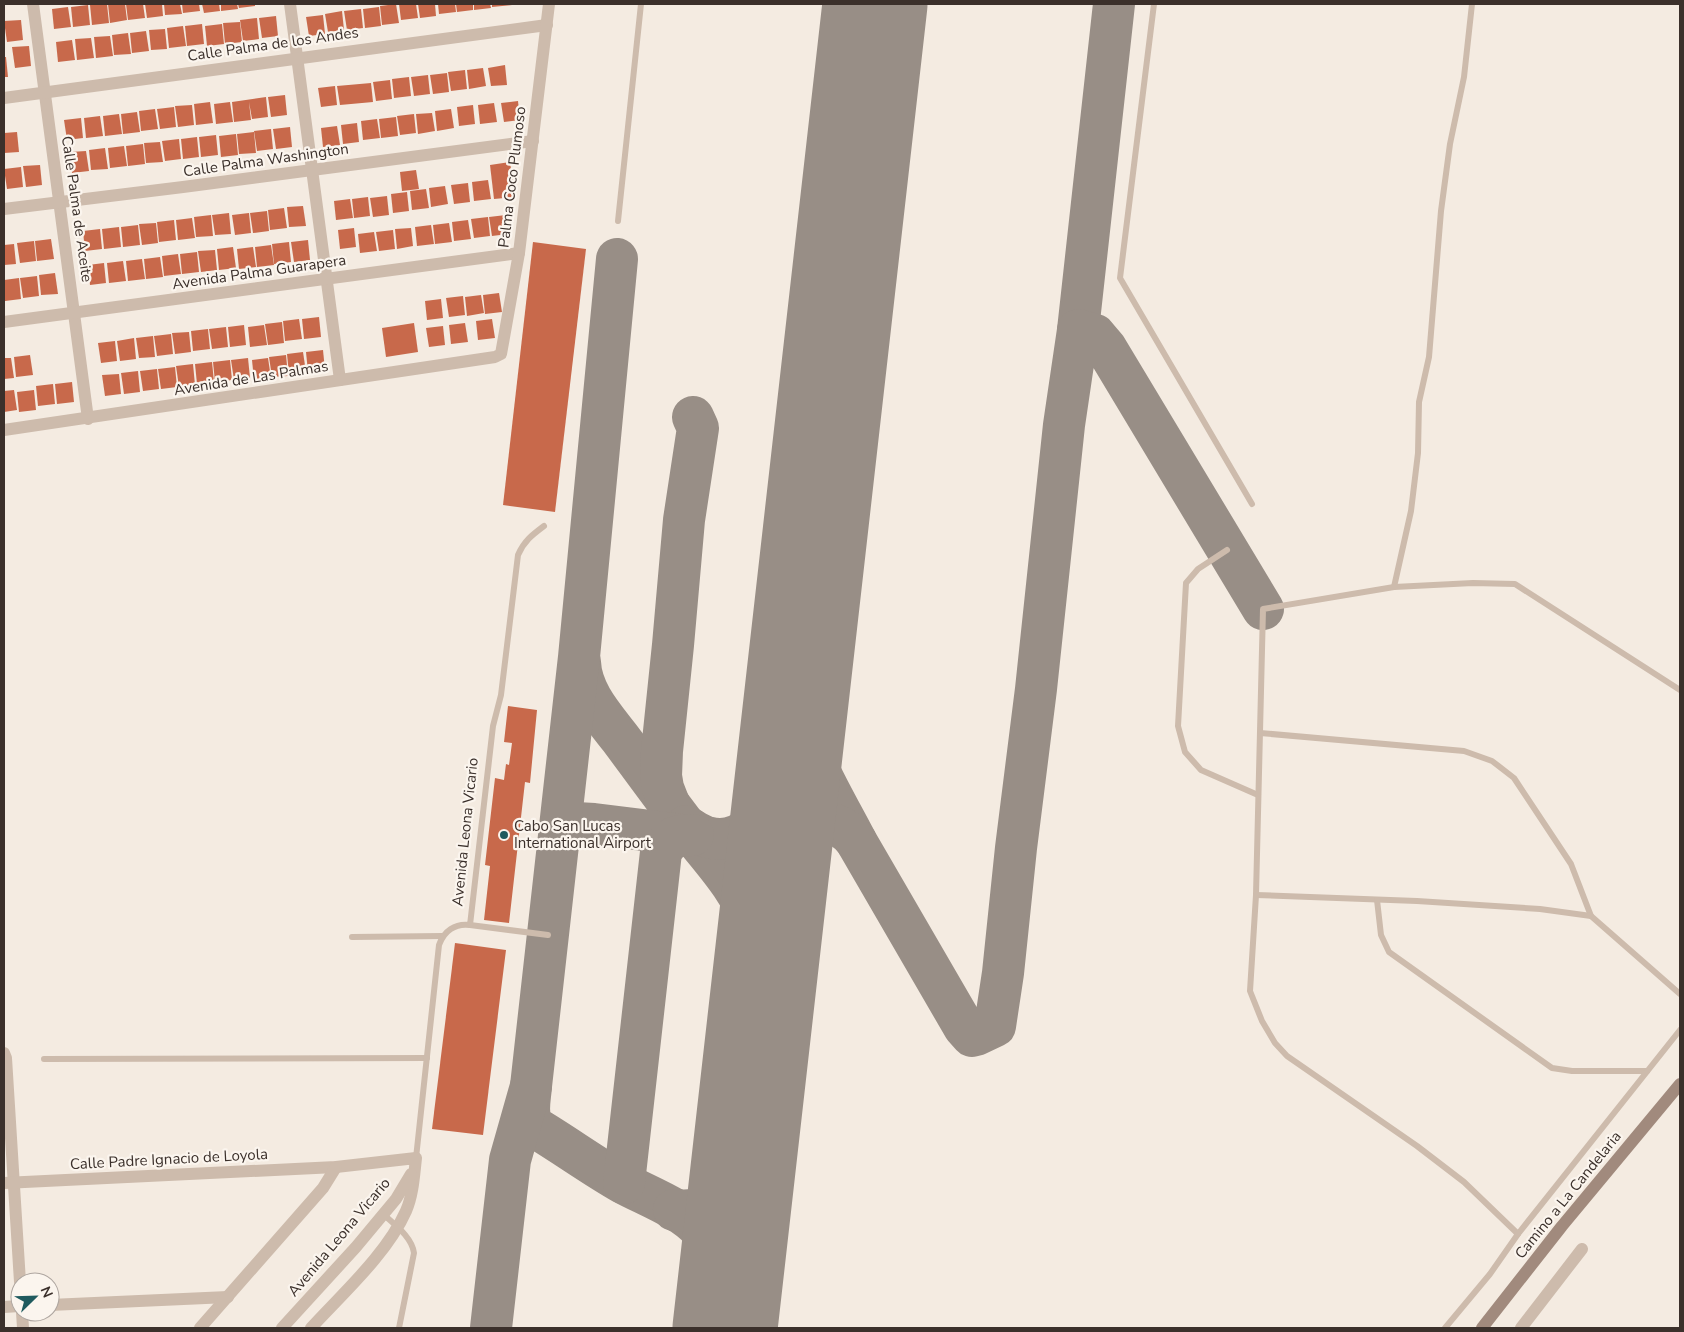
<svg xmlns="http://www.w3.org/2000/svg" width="1684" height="1332" font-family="'Nunito Sans',sans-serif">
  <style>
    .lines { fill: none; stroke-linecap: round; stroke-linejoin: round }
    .taxiway { stroke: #988e86; stroke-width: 42 }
    .runway { stroke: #988e86; stroke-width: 105 }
    .building { fill: #c8694b }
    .lane { stroke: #cdbbac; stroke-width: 6 }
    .street { stroke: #cdbbac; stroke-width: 12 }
    .secondary { stroke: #a18a7d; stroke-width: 12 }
    .poi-dot { fill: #1f5a5e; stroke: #fbf5ee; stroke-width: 2 }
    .labels { text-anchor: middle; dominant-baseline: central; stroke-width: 4.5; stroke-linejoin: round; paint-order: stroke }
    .street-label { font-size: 15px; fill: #3b302b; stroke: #fbf5ee }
    .poi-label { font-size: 15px; fill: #3b302b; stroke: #fbf5ee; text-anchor: start }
  </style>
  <rect width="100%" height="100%" fill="#f4ebe1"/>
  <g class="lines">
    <g class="taxiway">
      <polyline points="1078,330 1114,4"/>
      <path d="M580 662C581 692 603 716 620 738 644 770 667 802 691 833 715 863 741 890 753 927 760 948 761 970 763 991"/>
      <path d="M797 690C799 746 831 792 856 841"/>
      <polyline points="670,806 663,788 661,776 662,751 673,645 684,520 698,428 693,417"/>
      <path d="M686 826C693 830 699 835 707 837 740 847 768 817 773 787L787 655 804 625"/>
      <polyline points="560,836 566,827 576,823 594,824 683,835"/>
      <path d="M776 869C780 858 784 845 791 836 810 816 841 819 856 841L964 1027 972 1036 976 1035 995 1026 1003 973 1016 848 1036 689 1064 425 1078 330 1095 335 1106 348 1263 609"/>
      <path d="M531 1086C530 1101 525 1117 536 1128 566 1146 593 1166 623 1183 647 1196 683 1209 701 1230 716 1249 723 1274 728 1297"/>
      <path d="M624 1183 661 852C670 837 676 835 693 835"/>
      <path d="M674 1210C725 1214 733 1190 745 1148"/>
      <polyline points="491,1328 510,1160 531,1086 579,657 617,259"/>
    </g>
    <polyline class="runway" points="725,1328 875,4"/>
  </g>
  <g class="building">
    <polygon points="107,4 109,23 92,25 90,5"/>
    <polygon points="108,4 125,4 127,20 110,23"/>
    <polygon points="126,4 143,4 145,18 128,20"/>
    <polygon points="145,4 162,4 163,16 147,18"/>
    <polygon points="164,4 180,4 182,14 165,15"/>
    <polygon points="182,4 199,4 200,11 183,13"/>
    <polygon points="202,4 219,4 220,11 204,13"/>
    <polygon points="221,4 237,4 238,9 221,11"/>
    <polygon points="238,4 255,4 255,6 239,8"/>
    <polygon points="396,4 399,23 382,25 380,6"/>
    <polygon points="399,4 416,4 418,18 401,20"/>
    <polygon points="418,4 435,4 436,16 420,18"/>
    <polygon points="438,4 455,4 456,12 439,14"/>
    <polygon points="456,4 473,4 473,10 457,12"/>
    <polygon points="474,4 490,4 491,8 474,10"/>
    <polygon points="492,4 512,4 512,5 492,7"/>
    <polygon points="88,5 90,25 73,27 71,7"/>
    <polygon points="68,7 71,27 54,29 52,9"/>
    <polygon points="379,7 381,26 365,28 363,9"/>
    <polygon points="361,9 363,28 347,30 344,11"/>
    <polygon points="342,11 344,30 328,32 325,14"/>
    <polygon points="323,15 325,34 309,36 306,17"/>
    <polygon points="276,16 278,36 262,38 259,18"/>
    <polygon points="257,18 259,39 243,41 240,20"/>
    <polygon points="21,20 23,40 7,42 4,21"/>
    <polygon points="240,22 242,42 225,44 223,23"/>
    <polygon points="202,24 204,44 187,46 185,26"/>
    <polygon points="222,24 224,44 207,46 205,26"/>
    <polygon points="183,26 186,46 169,48 167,28"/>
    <polygon points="165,29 167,49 151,50 149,30"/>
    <polygon points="146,31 149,51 132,53 130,33"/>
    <polygon points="128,33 131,54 114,55 112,35"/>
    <polygon points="110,36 113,56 96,58 94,37"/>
    <polygon points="91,38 94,58 77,60 75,39"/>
    <polygon points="72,40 75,60 58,62 56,42"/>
    <polygon points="29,46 31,66 15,68 12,47"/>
    <polygon points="4,57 6,57 8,77 4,77"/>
    <polygon points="505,65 507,85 491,86 488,68"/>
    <polygon points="483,68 486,86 469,89 467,70"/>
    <polygon points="465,70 467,89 451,91 448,72"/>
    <polygon points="447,73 449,92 433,94 430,75"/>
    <polygon points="428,75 430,94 414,96 411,77"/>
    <polygon points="409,77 411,96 394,98 392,79"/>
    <polygon points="390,80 392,99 376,101 373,82"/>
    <polygon points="371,83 373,102 340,105 337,86"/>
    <polygon points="335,86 337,105 321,107 318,88"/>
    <polygon points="285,95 287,115 271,117 268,97"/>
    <polygon points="266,97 268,117 252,119 249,102 251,120 234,122 232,102"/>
    <polygon points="518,101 520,120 504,122 501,103"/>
    <polygon points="210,102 213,123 196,125 194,104"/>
    <polygon points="230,102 233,122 216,124 214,104"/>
    <polygon points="494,103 497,122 480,124 478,105"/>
    <polygon points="192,105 194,125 178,127 175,106"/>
    <polygon points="473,105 475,124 459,126 457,107"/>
    <polygon points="174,107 176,127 160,129 157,109"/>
    <polygon points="155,109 158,129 141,131 139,111"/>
    <polygon points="451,109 454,128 437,131 435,111"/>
    <polygon points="137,112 140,132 123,134 121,114"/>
    <polygon points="432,113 435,131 418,134 416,114"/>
    <polygon points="119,114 122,134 105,136 103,116"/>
    <polygon points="414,114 416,133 400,135 397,116"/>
    <polygon points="100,116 103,136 86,138 84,118"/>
    <polygon points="396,117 398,136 381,138 379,119"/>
    <polygon points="81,118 83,138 67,140 64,120"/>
    <polygon points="377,119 380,138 363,140 361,121"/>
    <polygon points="357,123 359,142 343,144 341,125"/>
    <polygon points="337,126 340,145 323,147 321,128"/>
    <polygon points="290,127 292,147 276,149 273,129"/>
    <polygon points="271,129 273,149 257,151 254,131"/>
    <polygon points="17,132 19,152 4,153 4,133"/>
    <polygon points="254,132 256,153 239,154 237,134"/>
    <polygon points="236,134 238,155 221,157 219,136"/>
    <polygon points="216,135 218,155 201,157 199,137"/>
    <polygon points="197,137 199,157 183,159 181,139"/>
    <polygon points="179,139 181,159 165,161 162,141"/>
    <polygon points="160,142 163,162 146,163 144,143"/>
    <polygon points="143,144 145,164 128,166 126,146"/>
    <polygon points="124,146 127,166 110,168 108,148"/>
    <polygon points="105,148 108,169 91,170 89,150"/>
    <polygon points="86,151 89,171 72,173 70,152"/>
    <polygon points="510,162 515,197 494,199 490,165"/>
    <polygon points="40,165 42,185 26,187 23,166"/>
    <polygon points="21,167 23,187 7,189 4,169"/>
    <polygon points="416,170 419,189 402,191 400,172"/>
    <polygon points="488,180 491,199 474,201 472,182"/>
    <polygon points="468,183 470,202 454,204 451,185"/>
    <polygon points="445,186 448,204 431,207 429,188"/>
    <polygon points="426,189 429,208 412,210 410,191"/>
    <polygon points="407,192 409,211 393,213 391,194"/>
    <polygon points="387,196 389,215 373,217 370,198"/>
    <polygon points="368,197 370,216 354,218 352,199"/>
    <polygon points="350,199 353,218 336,220 334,201"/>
    <polygon points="303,206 306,226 289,227 287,207"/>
    <polygon points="284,208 287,228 270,230 268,210"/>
    <polygon points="267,211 269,231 253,233 250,213"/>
    <polygon points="229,213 231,234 215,235 212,215"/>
    <polygon points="249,213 251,233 235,235 232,215"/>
    <polygon points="211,215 213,236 196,237 194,217"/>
    <polygon points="506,215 508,234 492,236 489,217"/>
    <polygon points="488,217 490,236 474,238 471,219"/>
    <polygon points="192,218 195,238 178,240 176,220"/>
    <polygon points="174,220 176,240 159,242 157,222"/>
    <polygon points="468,220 471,239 454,241 452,222"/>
    <polygon points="156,223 158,243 142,245 139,224"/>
    <polygon points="449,223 452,242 435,244 433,225"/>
    <polygon points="138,225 140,245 123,247 121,227"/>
    <polygon points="431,225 434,244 417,246 415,227"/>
    <polygon points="119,227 121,247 104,249 102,229"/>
    <polygon points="354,228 356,247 340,249 338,230"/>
    <polygon points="411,228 413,246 397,249 395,229"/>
    <polygon points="100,229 102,249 85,251 83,231"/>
    <polygon points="393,230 395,249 379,251 376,232"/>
    <polygon points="374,232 377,251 360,253 358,234"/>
    <polygon points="51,239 54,259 37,261 35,241"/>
    <polygon points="308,240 310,260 294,262 291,242"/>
    <polygon points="34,241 36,261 20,263 17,243"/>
    <polygon points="289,242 291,262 274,264 272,244"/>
    <polygon points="533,242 586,249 555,512 503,505"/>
    <polygon points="14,244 16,264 4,265 4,245"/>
    <polygon points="271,245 274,265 257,267 255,247"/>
    <polygon points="233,247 236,268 219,270 217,249"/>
    <polygon points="253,247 256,267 239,269 237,249"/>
    <polygon points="215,250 217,270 201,272 198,251"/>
    <polygon points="197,252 199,272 182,274 180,254"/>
    <polygon points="178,254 181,274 164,276 162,256"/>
    <polygon points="160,257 163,277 146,279 144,259"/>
    <polygon points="142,259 145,279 128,281 126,261"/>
    <polygon points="123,261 126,281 109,283 107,263"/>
    <polygon points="104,263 106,283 90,285 88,265"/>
    <polygon points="55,273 58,294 41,295 39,275"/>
    <polygon points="37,276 39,296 23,298 20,278"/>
    <polygon points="19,278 21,299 5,301 4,280"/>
    <polygon points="499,293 502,312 485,314 483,295"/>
    <polygon points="481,295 484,313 467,316 465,297"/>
    <polygon points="463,296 465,315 449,317 446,298"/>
    <polygon points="441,299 443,318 427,320 425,301"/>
    <polygon points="319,317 321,337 304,339 302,319"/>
    <polygon points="299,319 302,339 285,341 283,321"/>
    <polygon points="492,319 495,338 478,340 476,321"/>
    <polygon points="282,322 284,343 268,345 265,324"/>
    <polygon points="414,323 418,352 386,357 382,328"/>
    <polygon points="465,323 468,342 451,344 449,325"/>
    <polygon points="244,325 246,345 230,347 228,327"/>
    <polygon points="264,325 267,345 250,347 248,327"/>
    <polygon points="443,326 445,345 429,347 426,328"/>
    <polygon points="226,327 228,347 212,349 209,329"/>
    <polygon points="208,329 210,349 193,351 191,331"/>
    <polygon points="189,332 191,352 175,354 172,333"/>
    <polygon points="171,334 173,354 157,356 154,336"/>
    <polygon points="153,336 155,357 139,358 136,338"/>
    <polygon points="134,338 136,359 120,361 117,341"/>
    <polygon points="115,341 117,361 101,363 98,343"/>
    <polygon points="323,350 325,370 308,372 306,352"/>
    <polygon points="303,352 306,372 289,374 287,354"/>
    <polygon points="30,355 33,375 16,377 14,357"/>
    <polygon points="286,355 288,376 272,377 269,357"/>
    <polygon points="4,358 11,358 14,378 4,379"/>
    <polygon points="248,358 250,378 234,380 231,360"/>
    <polygon points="268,358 271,378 254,380 252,360"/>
    <polygon points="230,360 232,380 215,382 213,362"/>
    <polygon points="212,362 214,382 197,384 195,364"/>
    <polygon points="193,364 195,385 179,387 176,366"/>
    <polygon points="175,367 177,387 161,389 158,369"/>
    <polygon points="157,369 159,389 143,391 140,371"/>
    <polygon points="138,371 140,392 124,394 121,373"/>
    <polygon points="119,374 121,394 105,396 102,375"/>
    <polygon points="72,382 74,402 57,404 55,384"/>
    <polygon points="53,384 55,404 38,406 36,386"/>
    <polygon points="14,390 17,410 4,412 4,391"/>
    <polygon points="34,390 36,410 19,412 17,392"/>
    <polygon points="508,706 537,710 530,783 525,782 509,923 484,920 490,866 485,865 495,778 504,780 506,764 509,765 512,743 504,742"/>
    <polygon points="455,943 506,950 483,1135 432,1129"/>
  </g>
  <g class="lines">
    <g class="lane">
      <polyline points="1154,4 1120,278 1252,504"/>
      <polyline points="618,221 641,4"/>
      <polyline points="1227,550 1198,569 1186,583 1178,726 1185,752 1201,770 1258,795"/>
      <polyline points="1394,587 1411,511 1418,453 1419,402 1429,357 1441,211 1450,144 1464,77 1472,4"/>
      <polyline points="1260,733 1464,751 1492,761 1514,778 1571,864 1591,916"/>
      <polyline points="1256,895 1417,901 1540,909 1591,916 1680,994"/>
      <polyline points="1377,900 1381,935 1389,952 1552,1068 1572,1071 1647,1071"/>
      <polyline points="470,925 548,935"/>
      <polyline points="352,937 442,936"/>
      <polyline points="44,1059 427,1058"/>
      <path d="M416 1158 439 945C444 931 455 923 470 925L493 726 501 695 518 555C524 541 532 535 544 526"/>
      <path d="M383 1214C395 1225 412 1237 414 1253L399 1328"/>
      <polyline points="1518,1234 1680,1030"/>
      <polyline points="1445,1328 1490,1274 1518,1234 1464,1182 1417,1146 1287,1056 1275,1043 1262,1021 1250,991 1256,895 1263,609 1394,587 1473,583 1515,584 1680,690"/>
    </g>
    <g class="street">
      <polyline points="33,4 88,419"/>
      <polyline points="290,4 340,380"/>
      <polyline points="4,98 547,25"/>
      <polyline points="4,209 183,187 533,141"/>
      <polyline points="4,322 519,253"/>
      <polyline points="4,430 495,357 501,354 519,253 549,4"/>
      <polyline points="4,1053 6,1058 20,1282"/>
      <path d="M4 1183 336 1167 416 1158C414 1176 413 1195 406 1211 387 1254 342 1294 311 1328"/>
      <polyline points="50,1305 228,1297"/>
      <polyline points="4,1307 20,1306"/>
      <polyline points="22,1312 23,1328"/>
      <polyline points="200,1328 323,1188 336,1167"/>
      <polyline points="282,1328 356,1247 396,1199 411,1174"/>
      <polyline points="1521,1328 1582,1249"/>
    </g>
    <polyline class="secondary" points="1482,1328 1562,1226 1680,1084"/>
  </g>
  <circle class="poi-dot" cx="504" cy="835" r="5"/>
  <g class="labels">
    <g class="street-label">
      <text transform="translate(273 44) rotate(-8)">Calle Palma de los Andes</text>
      <text transform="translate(266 160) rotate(-8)">Calle Palma Washington</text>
      <text transform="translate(512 177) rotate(-83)">Palma Coco Plumoso</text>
      <text transform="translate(77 209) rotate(82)">Calle Palma de Aceite</text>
      <text transform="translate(259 272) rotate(-8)">Avenida Palma Guarapera</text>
      <text transform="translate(251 378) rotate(-9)">Avenida de Las Palmas</text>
      <text transform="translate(465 832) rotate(-84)">Avenida Leona Vicario</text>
      <text transform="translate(169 1159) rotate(-3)">Calle Padre Ignacio de Loyola</text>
      <text transform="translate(1568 1195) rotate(-51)">Camino a La Candelaria</text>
      <text transform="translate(339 1237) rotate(-50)">Avenida Leona Vicario</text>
    </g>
    <g class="poi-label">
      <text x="514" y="826">Cabo San Lucas<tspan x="514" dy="17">International Airport</tspan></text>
    </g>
  </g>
  <rect width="1684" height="1332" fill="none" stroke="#3b302b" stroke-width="10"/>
  <g transform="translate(35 1297) rotate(67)"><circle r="24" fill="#fbf5ee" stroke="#aea6a0"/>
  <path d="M0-4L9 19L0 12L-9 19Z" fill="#1f5a5e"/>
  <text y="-8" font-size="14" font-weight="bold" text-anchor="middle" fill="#3b302b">N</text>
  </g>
</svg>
